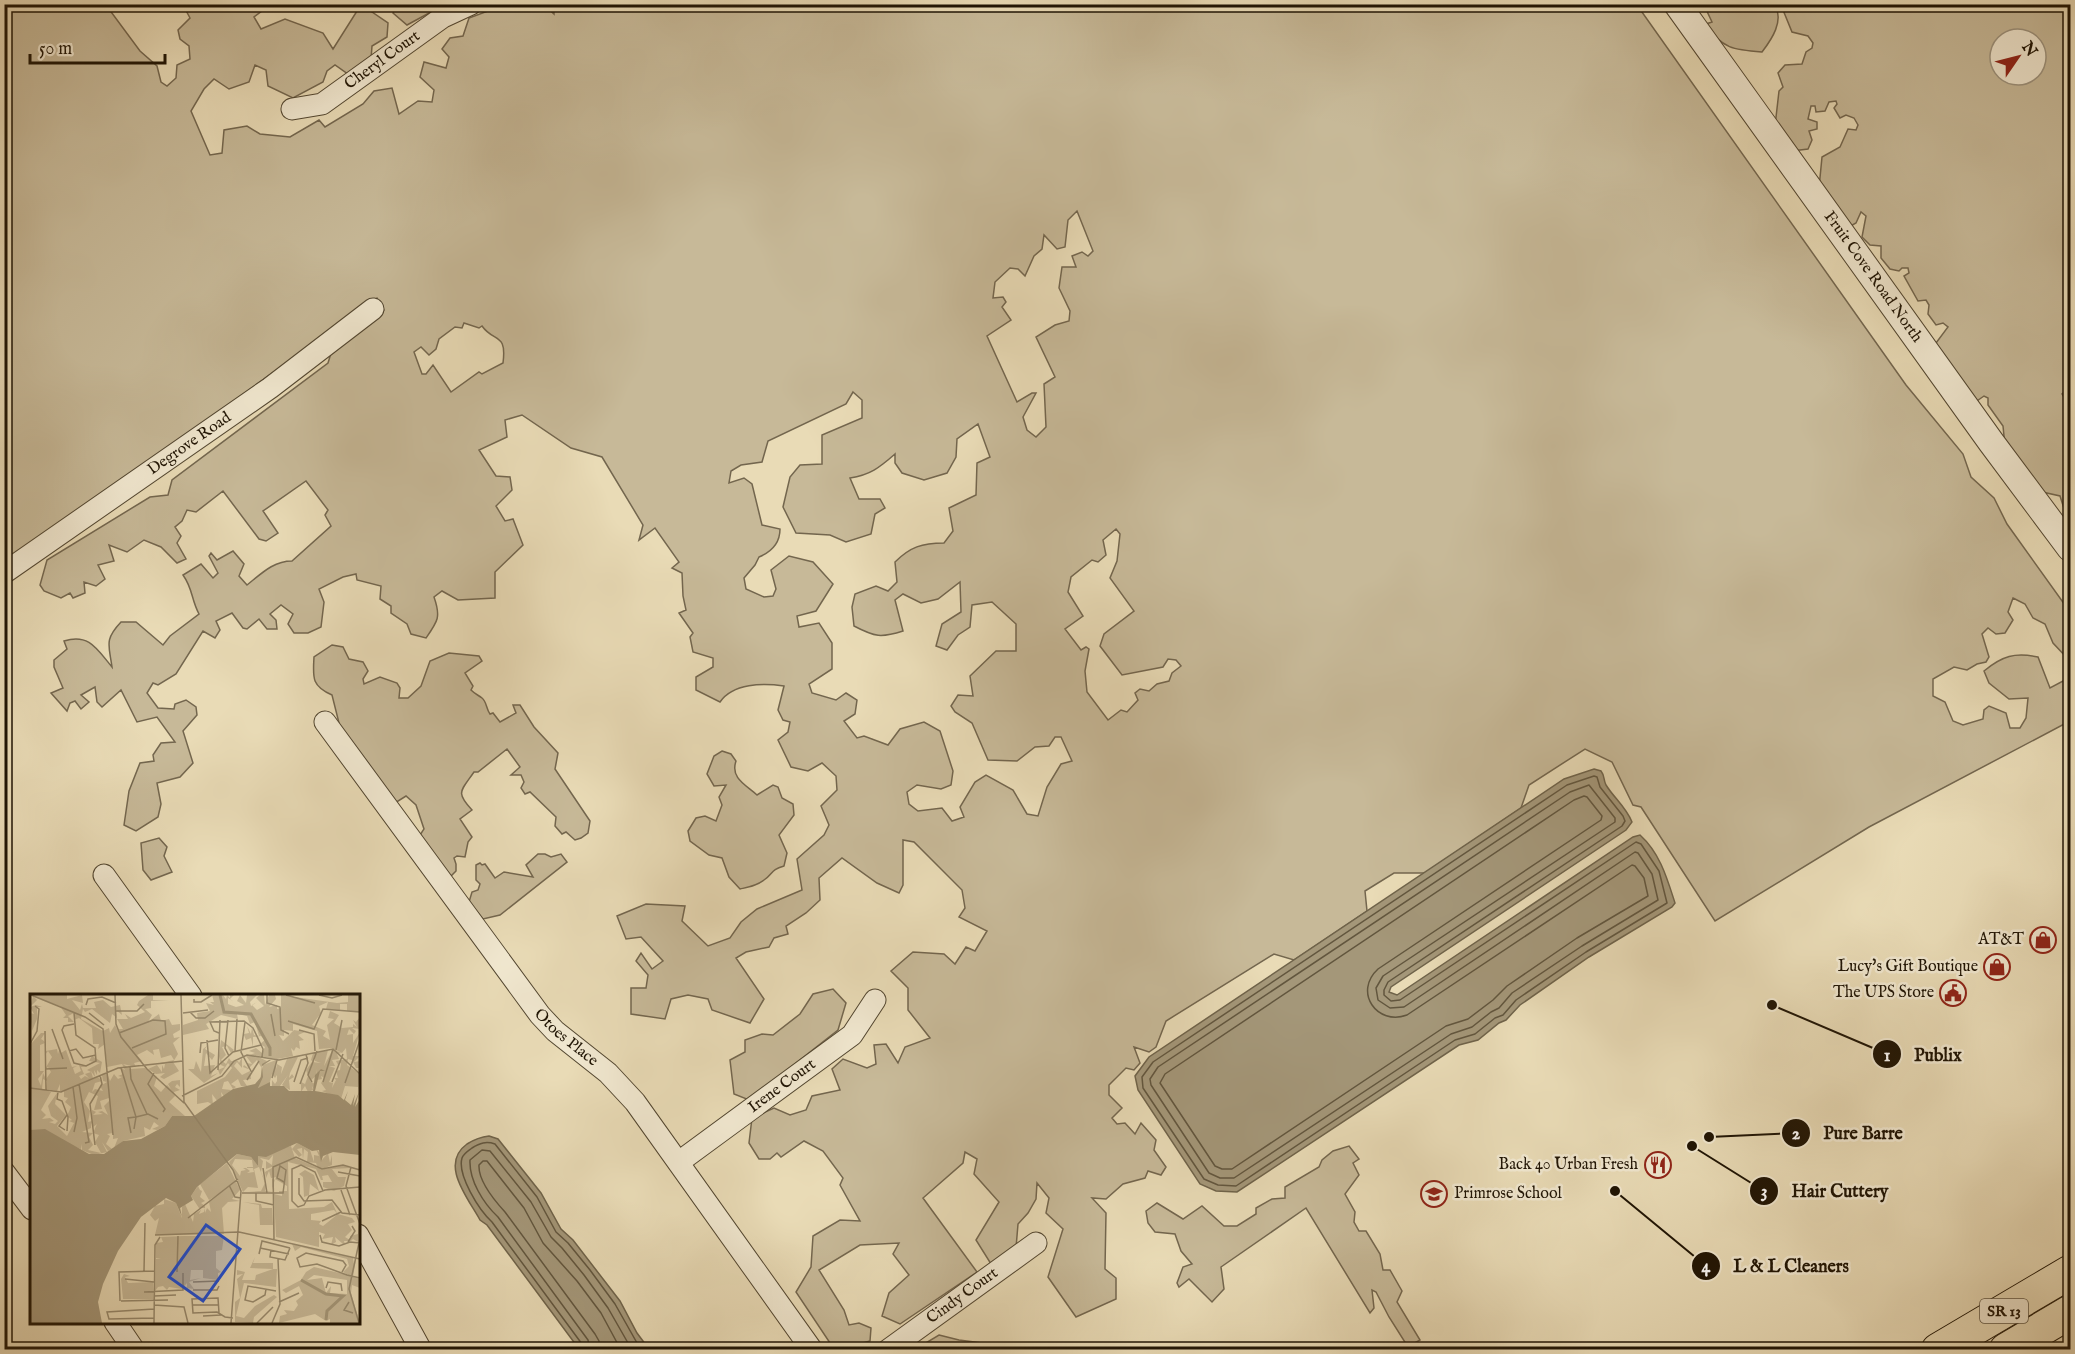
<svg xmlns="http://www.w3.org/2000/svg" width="2075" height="1354" font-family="'IM FELL English',serif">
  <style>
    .green { fill: #c7b998; stroke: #73664e; stroke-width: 1.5; fill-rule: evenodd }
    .water { fill: #a49779; stroke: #6f634a; stroke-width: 1.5 }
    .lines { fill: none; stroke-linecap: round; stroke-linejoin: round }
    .shore { stroke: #62563e; stroke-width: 1.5 }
    .minor-casing { stroke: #524630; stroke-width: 23 }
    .tertiary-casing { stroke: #524630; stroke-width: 28 }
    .primary-casing { stroke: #1f1404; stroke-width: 35 }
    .minor { stroke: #f1e8d0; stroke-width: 21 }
    .tertiary { stroke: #f1e8d0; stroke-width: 26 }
    .primary { stroke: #e9dbb6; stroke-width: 33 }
    .labels { text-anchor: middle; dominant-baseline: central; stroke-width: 5; stroke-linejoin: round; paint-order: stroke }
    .shield { fill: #f1e8d0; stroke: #5e5441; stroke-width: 1.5 }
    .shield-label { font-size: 15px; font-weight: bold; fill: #1f1404 }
    .street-label { font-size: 16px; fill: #1f1404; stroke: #f1e8d0 }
    .poi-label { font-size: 16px; fill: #1f1404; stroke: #f1e8d0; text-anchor: end }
    .inset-river { fill: none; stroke: #a49779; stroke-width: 3 }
    .inset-road { fill: none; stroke: #988b6f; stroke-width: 1.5 }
    .view { fill: #1d4ed8; fill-opacity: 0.15; stroke: #1d4ed8; stroke-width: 3 }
    .inset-edge { fill: none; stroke: #1f1404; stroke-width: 3 }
    .leader { fill: none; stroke: #1f1404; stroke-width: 2 }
    .callout-dot { fill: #1f1404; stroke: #f1e8d0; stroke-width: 2 }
    .mark-label { font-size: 18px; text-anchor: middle; font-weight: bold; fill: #fff }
    .callout-label { font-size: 18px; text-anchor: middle; font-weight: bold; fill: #1f1404; stroke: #f1e8d0; stroke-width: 5; stroke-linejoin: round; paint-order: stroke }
  </style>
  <rect width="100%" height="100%" fill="#e9dbb6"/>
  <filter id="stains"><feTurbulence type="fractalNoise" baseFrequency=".00333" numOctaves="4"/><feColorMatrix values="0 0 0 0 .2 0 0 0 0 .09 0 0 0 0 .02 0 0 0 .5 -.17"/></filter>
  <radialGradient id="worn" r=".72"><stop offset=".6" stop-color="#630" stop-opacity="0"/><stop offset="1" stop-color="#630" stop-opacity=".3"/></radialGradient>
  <g class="green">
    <path d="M5 5H106L140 51 157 66 161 82 167 86 176 78 177 65 190 59 189 46 180 39 178 30 190 18 183 5H270L254 17 261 29 285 19 323 33 333 49 357 11 369 10 388 23 387 37 372 46 371 59 348 74 335 65 327 71 323 82 293 98 268 86 266 70 255 65 249 82 229 89 214 79 204 89 191 111 210 155 222 153 224 130 247 126 260 134 290 137 319 120 325 127 363 104 374 91 392 88 399 114 418 101 432 102 434 90 420 77 424 62 446 68 449 57 442 49 450 38 463 36 469 18 504 5H544L554 14V5H1637L1906 385 1963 454 1971 477 1994 498 2007 524 2070 612V721L1869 827 1715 921 1641 807 1633 805 1612 762 1585 749 1529 785 1521 808 1425 873H1394L1365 891 1367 911 1294 960 1274 954 1166 1021 1156 1047 1149 1052 1134 1047 1140 1063 1134 1070 1126 1068 1109 1085V1095L1122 1108 1112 1118 1117 1124 1125 1123 1135 1134 1141 1123 1156 1140 1154 1150 1166 1167 1161 1175 1148 1171 1145 1178 1123 1184 1106 1199 1092 1198 1106 1213 1105 1269 1116 1278V1299L1076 1317 1048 1277 1063 1229 1046 1213 1049 1198 1037 1183 1036 1199 1028 1213 1018 1224 1016 1248 991 1264 976 1240 999 1202 974 1174 977 1159 965 1152 963 1163 923 1198 977 1272 900 1324 882 1316 889 1293 909 1275 893 1254 899 1243 860 1245 819 1270 844 1310 849 1325 859 1323 871 1328 870 1341 841 1349H834L796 1292 811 1267 813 1236 840 1220 860 1221 840 1185 843 1178 823 1151 804 1141 781 1157 777 1153 770 1159H759L749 1143 752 1118 774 1108 790 1115 806 1110 812 1096 840 1090 832 1069 843 1059 867 1068 876 1064 874 1045 886 1044 898 1063 905 1047 930 1038 908 1010V988L891 971 913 952 944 954 955 964 966 947 975 951 987 931 959 917 965 908 962 890 914 842 903 840V885L899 893 877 883 842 858 819 878 820 900 806 913 786 926 788 934 774 938 769 947 746 952 736 958 764 999 750 1023 712 1010 708 999 688 995 671 999 665 1019 631 1014V988H646L648 975 636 961 641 953 652 969 663 961 641 937 626 939 617 916 646 904 685 906 682 921 708 946 730 938 741 922 757 909 802 890 797 859 824 835 829 825 821 806 837 790 836 776 822 763 808 771 791 767 778 740 788 732 790 722 783 720 778 710 784 686C763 683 733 683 720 702L696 690V677L713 667V658L693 652 690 637 693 633 679 613 686 610 683 596 682 573 672 568 679 562 655 528 639 540 643 525 602 457 571 448 522 415 505 420 507 437 479 450 496 476 510 477 512 490 496 506 505 521 513 519 523 545 495 572V598L458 600 442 591 434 597C441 617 438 621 426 638L411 634 407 624 391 613V606L380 599 381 586 357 580 356 574 343 577 319 589 324 602 321 627 308 633H294L288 624 293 614 281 605 270 614 276 620 277 629H267L259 619 247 629 243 628 232 613 216 621 220 630 215 638 203 631 176 674 158 685 153 683 147 693 158 708 174 709 175 704 186 700 196 707 197 715 183 731 193 763 180 777 157 783 161 804 158 817 136 831 124 825 129 791 140 763 154 761 153 755 161 743 175 742 157 717 137 722 121 690 102 707 97 702 95 687 81 695 89 702 81 709 75 701 70 703 67 711 51 693 63 688 54 667V660L67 649 64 641C89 633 97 649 112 667 109 645 104 640 121 622H136L163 645 170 636 199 614C191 599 193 589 183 575L201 564 213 578 218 573 209 556 211 553 217 560 233 551 244 564 239 576 247 585C261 574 273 561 292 561L331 526 325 515 328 510 306 481 263 511 278 533 266 541 259 539 223 491 196 512 187 510 182 521 175 527 181 536 177 543 186 559 177 563 161 547 144 540 127 552 109 545 114 561 98 565 105 579 96 586 84 582 85 593 73 598 70 593 61 598 44 591 40 585 47 560 150 497 168 495 172 480 328 363 332 350 384 310 377 298 5 565ZM1077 211 1093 251 1088 256 1082 252 1072 256 1076 267H1062L1059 288 1070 311 1069 321 1055 325 1036 337 1055 377 1044 384 1046 427 1036 437 1027 430 1023 417 1036 393H1032L1017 402 987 336 1011 320 1002 307 1006 302 1003 297 993 298 995 282 1010 268 1018 269 1025 276 1034 256 1042 249 1044 235 1057 249 1065 247 1068 220ZM464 323 479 328 482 326C494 343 507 332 503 363L482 374 479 372 451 392 433 365 426 374H422L414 352 421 347 429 355 436 349 439 339 455 327 462 328ZM853 392 862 400V418L822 435V464L800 465 790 477 783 507 796 533 830 535 846 542 871 534 875 514 885 508 880 499H859L850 478C870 475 879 468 895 454V463L902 473 924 480 947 473 956 457 957 439 978 424 990 457 977 463 976 495 949 508 953 531 944 543C922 543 910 547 895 562L897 582 888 591 876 586 855 594 852 607 854 626C875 637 881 638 903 631L895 600 903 594 921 603 938 599 960 582 961 612 942 624 936 646 947 650 958 635 970 627 972 605 992 602 1016 624V651H996L970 676 973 696 958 695 951 706 955 712 972 723 988 760 1017 761 1035 747 1049 746 1055 737H1061L1072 761 1061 764 1047 787 1038 816 1027 814 1013 790 986 775 975 782 960 807 964 817 952 821 942 808 918 811 909 804 907 792 917 785 941 789 951 785 953 771 940 731 924 722 900 729 888 745 864 736 857 738 844 721 855 714 857 700 846 693 836 700 812 693 809 684 832 669V643L819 623 799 627 797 616 816 611 833 584 813 562 789 556 771 570 776 589 773 596 764 597 746 589 744 578 755 565 759 557C771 552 780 543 780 529L762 525 752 484 744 478 729 483 731 471 741 465 762 462 768 441 846 404ZM1116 529 1120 534 1117 561 1110 578 1134 611 1104 634 1100 646 1122 675 1163 667 1168 659 1176 660 1181 666 1172 673 1169 681 1157 684 1149 691 1140 689 1135 693 1138 700 1127 712 1121 710 1108 720 1087 692 1085 671 1089 649 1086 647 1081 650 1065 629 1083 616 1068 592 1071 577 1092 560 1098 562 1106 555 1103 540ZM2013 598 2025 604 2033 618 2045 624 2053 643 2068 659 2065 680 2050 688 2038 657C2015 652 2002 656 1984 671L1989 683 2009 699 2028 698 2026 718 2020 728H2010L2006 713 1989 706 1984 710 1983 719 1963 725 1953 721 1945 702 1933 696V679L1954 667 1967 670 1977 664 1986 662 1989 657 1982 634 1988 628 1996 634 2005 633 2013 620 2008 612Z"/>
    <polygon points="396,5 396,4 444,5 407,25 393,13"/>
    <path d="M1704 5H1775C1784 21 1772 39 1762 52 1735 50 1721 49 1706 24L1712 22Z"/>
    <path d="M1781 5H2070V387L2062 394 2070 407V533L2054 514 2067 518 2060 496 2038 491 2005 446 2003 426 1988 405V398L1984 396 1974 403 1933 347 1948 327 1943 323 1936 325 1928 314 1929 305 1926 300 1918 301 1904 276 1909 273 1908 268H1902L1899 271 1890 269 1881 258V246L1870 245 1862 237 1866 216 1861 212 1856 223 1849 227 1819 188 1822 157 1840 147 1848 129 1856 130 1858 125 1854 118 1846 115 1840 118 1834 108 1837 104 1836 101 1829 102 1825 111 1816 112 1815 106H1811L1808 119 1817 122V129L1809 131 1812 140 1808 149 1792 151 1775 126 1779 91 1783 87 1778 73 1785 65 1802 64 1806 52 1812 48 1813 43 1808 36 1792 32ZM2000 39H2036V75H2000Z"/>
    <path d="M332 645 343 647 349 659 363 662 368 671 363 679 364 684 380 677 397 683 400 688 399 698H408L421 686 430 661 449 653 479 656 482 661 465 673 473 686 471 690C475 694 478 695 482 698 487 702 486 709 490 714L493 713 500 722 516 713 513 705H520L534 727 558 753 555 769 590 821 588 833 581 838 575 840 566 832 562 834 555 826 556 817 530 792 525 794 521 788 524 782 521 775H511L520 767 507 749 478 772H474C461 791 455 792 472 810L460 819 472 837 468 842 465 857 457 856 454 858 456 864V871L450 877 420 835 424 829 416 805 406 796 395 803 341 731 332 695C311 686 313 677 314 657Z"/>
    <path d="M722 751 731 754 736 761C730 778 746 785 757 795L773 785 778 787 782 798 793 804 794 815 779 835 787 853 784 866C770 870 774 873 764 880 756 886 749 887 740 889L729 877 722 858 709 855 690 841 688 831 696 818 705 816 716 821 722 805 719 797 726 785 714 786 707 774 714 756Z"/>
    <polygon points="159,838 167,847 164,856 172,872 151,880 143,870 141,843"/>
    <polygon points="538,854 545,854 551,857 561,854 567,862 500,915 483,919 469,902 472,892 478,890 480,884 476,880 476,865 480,863 482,865 485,864 495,878 504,872 533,877 526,865"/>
    <polygon points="833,989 846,1003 838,1030 749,1100 734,1094 730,1060 745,1052 745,1040 762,1034 773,1035 800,1014 813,994"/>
    <polygon points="1349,1146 1359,1159 1353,1163 1359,1175 1345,1194 1355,1212 1354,1222 1359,1231 1366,1231 1380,1254 1383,1270 1390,1270 1402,1291 1397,1302 1420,1340 1408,1347 1389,1317 1376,1292 1372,1290 1374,1308 1370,1313 1306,1208 1221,1267 1224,1289 1212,1302 1189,1279 1179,1287 1177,1283 1183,1267 1192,1264 1181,1251 1175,1234 1155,1232 1148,1223 1146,1211 1157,1203 1183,1219 1202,1206 1224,1226 1237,1226 1256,1214 1256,1208 1272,1199 1285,1198 1285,1187 1319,1167 1322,1160 1333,1151"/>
    <polygon points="939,1335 959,1340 982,1343 986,1349 920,1349 919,1347"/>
  </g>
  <g class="water">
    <path d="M1594 769 1601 771C1605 776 1603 779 1606 785 1614 798 1626 807 1632 822L1626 830 1391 987 1389 992 1397 995 1633 837 1640 835C1660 853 1667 878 1675 903L1672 907 1589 957 1520 1005 1506 1020 1499 1023 1478 1040 1459 1045 1237 1192 1216 1191 1200 1184 1138 1090 1135 1076 1149 1057 1564 779Z"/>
    <path d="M489 1136 498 1139 541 1193 561 1229 573 1240 620 1301 637 1333 649 1349H579L487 1225 480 1220C468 1198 439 1164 467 1144 475 1139 480 1137 489 1136Z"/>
  </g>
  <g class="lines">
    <g class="shore">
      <polygon points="1594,776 1597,777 1600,787 1623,816 1625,821 1622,826 1388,982 1384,990 1384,995 1391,1001 1400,1000 1636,842 1641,844 1659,871 1667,903 1586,952 1516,1000 1503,1015 1495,1018 1475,1034 1455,1040 1236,1186 1218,1185 1204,1179 1143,1088 1142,1077 1153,1062 1567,785"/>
      <polygon points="1589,785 1615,818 1615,822 1383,976 1376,988 1378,1000 1390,1008 1404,1007 1635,852 1638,853 1652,874 1658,900 1582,946 1512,993 1499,1008 1491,1012 1472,1027 1451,1034 1234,1178 1220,1178 1209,1173 1151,1085 1150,1079 1158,1067 1570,792"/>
      <path d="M1584 796 1587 797 1602 816 1601 820 1378 969C1353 992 1377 1026 1407 1015L1632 865 1635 866 1644 878 1648 896 1577 938 1507 986 1493 1000 1468 1019 1446 1026 1232 1169H1222L1215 1166 1160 1083 1165 1074 1574 800Z"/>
      <path d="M583 1350 582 1344 492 1222C479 1210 457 1175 462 1158 464 1153 468 1151 472 1148 480 1143 486 1141 495 1144L537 1197 556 1232 568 1243 590 1270 615 1304 641 1350"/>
      <path d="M590 1350 588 1340 498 1217C483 1203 469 1180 470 1160L482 1150 490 1151 531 1202 551 1237 562 1248 584 1275 608 1308 632 1350"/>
      <path d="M599 1350V1341L595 1334 505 1212C494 1200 478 1181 479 1165L483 1161H487L524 1208 543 1243 577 1281 601 1313 621 1350"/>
    </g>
    <defs>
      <g id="minor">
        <path id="s1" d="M292 109 322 104 443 17 471 4"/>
        <path id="s2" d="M4 573 270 388 373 309"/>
        <path id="s3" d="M325 722 540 1015 555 1031 608 1073 635 1102 812 1350"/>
        <polyline points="104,875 191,996"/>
        <path id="s4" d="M679 1162 852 1035 875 1000"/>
        <polyline points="4,1172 32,1209"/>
        <polyline points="358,1235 421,1350"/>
        <polyline points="115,1322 134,1350"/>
        <path id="s5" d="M888 1350 1036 1243"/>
      </g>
      <g id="tertiary">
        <path id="s6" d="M1677 4 1991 442 2070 548"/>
      </g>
      <g id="primary">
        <polyline points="1938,1350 2070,1272"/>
        <polyline points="2006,1350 2070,1312"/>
      </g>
    </defs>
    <use href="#minor" class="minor-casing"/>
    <use href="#tertiary" class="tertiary-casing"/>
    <use href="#primary" class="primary-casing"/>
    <use href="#minor" class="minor"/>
    <use href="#tertiary" class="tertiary"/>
    <use href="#primary" class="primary"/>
  </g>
  <defs>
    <symbol id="shop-ring" viewBox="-11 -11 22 22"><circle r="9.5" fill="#f1e8d0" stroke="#8f2418" stroke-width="1.5"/><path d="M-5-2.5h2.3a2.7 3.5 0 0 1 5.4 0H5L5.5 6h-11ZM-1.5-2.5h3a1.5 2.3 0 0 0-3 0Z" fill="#8f2418"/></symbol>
    <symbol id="civic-ring" viewBox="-11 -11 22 22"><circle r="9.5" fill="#f1e8d0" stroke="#8f2418" stroke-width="1.5"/><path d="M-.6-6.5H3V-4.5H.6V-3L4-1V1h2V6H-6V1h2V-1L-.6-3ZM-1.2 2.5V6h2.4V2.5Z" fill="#8f2418"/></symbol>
    <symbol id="restaurant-ring" viewBox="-11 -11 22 22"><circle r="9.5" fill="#f1e8d0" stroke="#8f2418" stroke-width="1.5"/><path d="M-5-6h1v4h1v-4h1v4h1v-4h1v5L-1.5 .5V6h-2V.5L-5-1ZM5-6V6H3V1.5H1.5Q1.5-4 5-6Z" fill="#8f2418"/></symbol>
    <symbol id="school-ring" viewBox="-11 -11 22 22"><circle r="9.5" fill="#f1e8d0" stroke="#8f2418" stroke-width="1.5"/><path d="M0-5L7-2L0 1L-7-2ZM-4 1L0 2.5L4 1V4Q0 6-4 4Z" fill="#8f2418"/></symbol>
  </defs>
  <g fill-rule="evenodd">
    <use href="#shop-ring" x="2028" y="925" width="30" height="30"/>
    <use href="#shop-ring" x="1982" y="952" width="30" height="30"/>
    <use href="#civic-ring" x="1938" y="978" width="30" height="30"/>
    <use href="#restaurant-ring" x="1643" y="1150" width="30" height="30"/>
    <use href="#school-ring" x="1419" y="1179" width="30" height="30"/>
  </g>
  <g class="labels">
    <rect class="shield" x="1980" y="1299" width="48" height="24" rx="4.5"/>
    <g class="shield-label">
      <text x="2004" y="1311">SR 13</text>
    </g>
    <g class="street-label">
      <text stroke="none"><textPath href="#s1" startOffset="105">Cheryl Court</textPath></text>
      <text stroke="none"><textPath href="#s6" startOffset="336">Fruit Cove Road North</textPath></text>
      <text stroke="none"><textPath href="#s2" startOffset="226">Degrove Road</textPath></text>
      <text stroke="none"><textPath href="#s3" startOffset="398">Otoes Place</textPath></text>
      <text stroke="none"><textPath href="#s4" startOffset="128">Irene Court</textPath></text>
      <text stroke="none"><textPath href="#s5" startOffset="92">Cindy Court</textPath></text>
    </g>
    <g class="poi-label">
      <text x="2024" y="940">AT&amp;T</text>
      <text x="1978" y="967">Lucy's Gift Boutique</text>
      <text x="1934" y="993">The UPS Store</text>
      <text x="1638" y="1165">Back 40 Urban Fresh</text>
      <text x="1454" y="1194" text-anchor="start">Primrose School</text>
    </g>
  </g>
  <g transform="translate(30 994)">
    <rect width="330" height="330" fill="#e9dbb6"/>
    <path d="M0 1H37V5L52 1 53 9 42 6 50 16 52 10 53 14H66L64 8 73 6 81 13 90 11 92 21 86 16 87 24 82 20 80 29 62 15 55 18 53 15 51 25 73 37 79 34 80 39 85 31 90 41 89 35H93L87 25H98L95 20 101 24 115 18 107 11 109 7 118 1H123V6H139L121 7V14L115 15 122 21 118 28 129 20 131 27 139 25 142 31 150 30V36L143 40 144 44 150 43 143 49 148 60 143 68 149 77 134 85 130 83 135 79 126 80 118 75 127 71 132 78V71L134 75 135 70 142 69H130L144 66 141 61 131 64 129 55 123 56 124 61 117 56 107 61 112 67 104 69 106 73 93 70 100 75 115 74 127 83 124 92 131 98 137 91 141 95 138 90 142 87 150 86V93L147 90 145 93 150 96 144 98 145 102 139 108 155 122H142L135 132 127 136 122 135 129 132 124 128 120 136 114 133 115 142 93 147 84 154 88 144 83 145V139L77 140 80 142 76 150 82 155 78 157 72 148 77 158 64 161 52 156V150L51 155 40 151 15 136H1L0 51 11 39H15L11 45 14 47 15 49 10 51V77H14L8 85 11 92 13 79 16 85 21 78 18 73 15 75 22 63 18 57 15 61 16 57 27 55 28 60 30 53 31 59 36 56 42 73 47 72 43 74 45 80 51 77 49 71 57 73H51L54 80 49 82 51 85 55 82 59 84 55 80 61 78 57 76 70 69 59 67 62 62 72 68 70 79 67 76V81L64 76 65 83 61 77 63 84 58 87 68 83 72 87 65 89 62 98 65 95 73 97 70 92 77 88 73 87 72 81 77 79 80 87 84 80 88 85 92 83 88 82 93 80 91 74 95 76 92 70 77 73 75 50 68 55 69 50H63L62 34 49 24 44 26V19L38 22 44 28H38V24H33L36 21 30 12 3 2 7 6 0 13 6 11 12 13H7V25L2 37 0 19 4 20 0 13 3 2ZM13 85 17 87 16 95 27 97 30 90V97H34V103L38 104 35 108 41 113 37 122 42 126 39 127 44 129 37 142 27 132 36 121 25 110 27 99 18 112 21 122 28 127 25 130 19 128 24 127 20 124 12 125 16 121 11 116 21 98 12 95ZM59 98 68 102 64 116 72 115 70 107 79 104V107L74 112 78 121 72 117 68 118 73 120 63 121 66 118 62 116V127L58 128 60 117 54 108ZM61 128 63 133 67 130 63 139 69 141 65 148 71 159 58 156 63 151 59 143 63 139 52 138 61 134ZM182 1H193L196 5 197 1 200 4V1H204L200 5 204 8 198 4V10L206 13 214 11 207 7 210 1 216 9 217 1H227L220 8 221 12 227 8 222 11 227 16 234 12 226 4 230 1H234L235 11 239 1H245L246 5 239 13 247 11V15L251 14V1L307 9 318 8V1H330V18L317 17V10H310V16L296 15 298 8 289 12 291 19 282 31 296 37 293 42 300 46 297 31 304 25 298 24 300 17 309 21 304 29 312 34 323 33V30L327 33 323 26 326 28 330 23V35L322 34 326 37 324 40 319 35 317 41 323 40V49L330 38 323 62H330L324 68 330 67V74H326L322 66 318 65 317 71 330 80 328 97V93L315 92 311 105 292 97 296 96 291 89 295 84 291 82 292 85 287 86 286 75V82L280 87 285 90 284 95 282 92 283 96 278 98 275 92 271 98V88L275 90 278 82 276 76 282 68 291 69 285 67V62L283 68 281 66 283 59 302 55 298 56 294 72 303 55 311 59 307 60 309 65 302 66 305 72H299L305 74 299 88 303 89 302 94 306 86 304 84H308L306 77 310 76 311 69 308 71 306 67 317 65 316 54 312 59 302 54 289 55 287 37 263 30V37L254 36V42L249 41 253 47 264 36 275 38 268 41 274 46 269 47 270 55 266 53 264 57 261 54 263 62 247 65 224 61 237 67 231 73 227 66 218 75 213 73 214 71 218 74 217 69 222 70 216 62 225 59 219 57 226 54 232 59 235 53 230 50 235 46 231 42 223 43V53L221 44 216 46 213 39 214 33V40L219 39 217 32 221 40 222 33 224 41 229 42 225 28 220 30 217 22 207 20 208 25 191 21 176 30 179 35 153 41V31L168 26 167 19 180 17 176 9 184 11 180 8H184ZM191 46 204 56 201 59 197 52 192 53 196 61 191 66 196 70 199 64 201 67H208L209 69 212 63V74L207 68 204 72 212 81 220 77 221 85 213 86 217 92H211L208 85 201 90 206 93 203 95 198 87 194 88 192 95 201 96 195 104 191 98 192 105 188 108 182 100 183 111 178 108 167 110V97L195 83 202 74 198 69 190 81 188 76 195 73 191 71 189 62ZM177 52 175 55 185 61 182 66 176 59 174 72 185 71 181 82 188 79 174 89 158 75H164L166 67 171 78 173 55ZM275 60 268 63 260 79 259 84 262 80 264 83 259 86 260 96 252 91 258 81 250 92H242V86L245 90 247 87V81L245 84 242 80 239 91 228 94 233 71 246 66V75L247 70 252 73 251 80 257 65ZM267 149 280 156 284 168V161L289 162 286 155 292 161 291 167 298 159 300 169 302 161V171L290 176 312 171 320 174 302 175 308 183H316L314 192 304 197 293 193V188H302L298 181 292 182 293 186H291L286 175 258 168 259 215 294 213 302 208 307 219 304 216 281 220V226L291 227 289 230 293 232 308 220 322 224 325 228 318 230 322 236 315 243 320 246V242L328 240V225L329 240 328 248 323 245 321 247H314L315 250H313L305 243 306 248 301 251 303 243 292 245 295 240 289 238V253L246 243 244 200 252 202V199H249V197H257V192L245 185 242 196V185L244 186 247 183 241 184 239 177 236 184 235 178 247 171 236 175V167L242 171 243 161 239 166 230 164 233 167 231 178 236 190 235 197 243 198H218L231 197 235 189 229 173 224 175 228 194 218 193 213 198 199 168 207 160 221 163 228 172V162L261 152 265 164 288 174 286 169 277 168 278 158 274 155 273 165 272 154 267 155 272 161 269 163 262 155ZM205 165 222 166 223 173H217V174H223L224 178 217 179 220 177 216 174H213L216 176 211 177 210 182 202 171ZM197 169 210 196 202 205 210 207 198 208 192 214 194 240 125 241 129 224 125 227 120 221 125 212 134 210V205L146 209 152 224V213L155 210 163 228 164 220 171 216 169 220 174 218 175 214H169L161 202 168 192 170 196 172 197 170 203 175 207 171 209 175 212V219L177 214 181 218 179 208 187 201 179 206 170 190ZM275 176 284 181 289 197 280 190 279 201 274 203 273 183 269 180ZM213 208 231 210 232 214H242L243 231H230L229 211ZM153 242H194L192 256 186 257V274L191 278 188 279V286L173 284V276H161L160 286 171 284 159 288 164 295 157 294V289L152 295 139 293 137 296 133 292 128 293 135 296 128 293 125 297 126 265H131L126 264V249L133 248 131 243ZM262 250 323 264 324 270 326 265 323 283 330 285V294L322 291 321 299 330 329H300V325L296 327 285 320 249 329 250 322 257 320 254 316 264 317 268 311 266 307 273 301 269 292 256 299 252 296 271 286 276 278 284 273 318 281 313 278 319 272 317 265 271 253 265 257ZM284 281 317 286V300L300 299 301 292 296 299 292 284 277 286ZM225 263 223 269H243V275H247L246 293 214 289 206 322 214 324 225 312 244 301 247 303 224 323 223 329 205 328V308L210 304 207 285 213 280 207 281V276L215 278 212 286H225L226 281 243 275 220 274ZM94 280 100 282 95 283 98 289 123 288 124 305H93L91 285Z" fill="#c7b998" fill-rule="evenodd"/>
    <path d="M239 66H241L232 72 233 83 228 94 240 88V92H254L259 97H283L285 81 291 75 295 77H290L285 97 308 101 314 106 318 97 315 106 321 111 325 100 323 112 329 98 325 113 330 105V161L303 158 293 162 291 168 289 156 282 157 267 149 236 163 228 162V172L221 163 207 160 167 193 161 202 163 206 150 214 152 223 146 209 136 204 111 223 88 257 73 290 68 308 72 329H0V136L15 135 59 160H74L93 147 111 145 135 132 142 122H164L203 95 225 90 231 83 232 70Z" fill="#a49779"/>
    <path class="inset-river" d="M190 1 194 18 221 20 240 54V62M271 286 296 300 313 302 297 317 296 326"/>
    <path class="inset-road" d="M1 1 55 23 73 35 83 141M85 1 86 30 91 43 117 75 154 109M151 1 154 108 203 176 211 197 201 329M237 1V9L250 13 251 36 259 40M256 1 285 9M289 1 302 4 312 1M164 5V8H171L182 1M56 11 58 5 72 3 86 9M86 17H107L114 10M160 18 166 24H175L184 17M44 19 46 41 65 54 66 67 56 72 44 69 32 36 34 32 44 30M59 19 74 31M153 19 178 16M241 20 245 42M198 26 195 54 199 62M258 27 284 35 293 15 330 18M215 28 211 58 222 79M22 35 33 65M269 36 284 40 285 57M15 37 16 96M89 39 123 26 135 27 136 40 102 54M189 39 184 37 180 28 214 27 223 34 233 55 232 63M177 46 180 79 203 58 231 51M0 50 7 37 9 15 5 12M306 56 312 26M39 57 46 55 53 64 66 61M205 57 207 25M170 59 171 49 188 46M100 73 101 85 117 120M91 74 106 123 104 135M15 75 37 74M188 76 190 26M124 79 118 90 135 115 133 118M242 84 247 66M217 86 229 67M264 88 271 66 278 64M282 88 278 81 287 57M293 88 303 55M302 88 313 60M315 89 330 46M49 90 59 148 55 149M270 90 278 69 276 60M43 93 47 124 44 138M0 94 31 98 88 74 153 67M28 98 27 105 32 107 38 123 37 137M152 102 192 82 204 67 217 61 249 66 303 55 330 80M106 123 118 120 128 125M35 136 29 132 37 121M101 139 98 124 106 123M65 151 60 110 72 90 70 81M321 173 316 192 330 230M233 174 237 199M308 178 330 182M269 184V200L274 207 302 206 312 219 330 221M199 191 205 203 211 204M311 196 320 221M293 197 285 178 271 171 262 175V207L268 213 274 211 279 202 295 196 330 193M212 199H253L256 176 250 172 247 184 254 188M226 199V207L244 211M158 224 208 185M292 227 311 218M209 238 330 265M125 241 209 238M290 241 292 248 309 252 320 248 330 249M244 245 243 173 266 163 292 175 313 171 330 176M318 248 325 237 322 232M230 254 259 260M241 256 240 263 255 266 260 254M229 260 232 247 260 254M114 277 115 229M147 278 148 242M312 278 316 271 313 267 276 259 267 264 270 273 287 270 317 281 330 284M95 285 124 288M163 288 189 287M296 294 298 288 311 290 312 297M236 295 235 301 223 308 215 306 218 292 246 297M163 296H187L189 292M114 298 153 296V279M124 302 146 301M90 307 89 278 125 277M91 307 138 306M249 308 269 299M319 308 314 316 323 319M124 311 154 313 158 329M162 311H189M124 315 77 318 79 325 124 324M189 319 188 304 162 305 163 319 187 318 195 323 203 324M173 322 191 321M124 329 125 251 130 243M227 329 243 313M242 329 250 310 248 265M329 329 319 295 330 244"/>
    <path class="view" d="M176 231 210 255 173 307 139 283Z"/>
    <rect width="330" height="330" class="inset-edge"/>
  </g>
  <path class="leader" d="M1772 1005L1887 1054M1709 1137L1796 1133M1692 1146L1764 1191M1615 1191L1706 1266"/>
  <g class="callout-dot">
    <circle cx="1772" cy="1005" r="6"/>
    <circle cx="1709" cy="1137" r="6"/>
    <circle cx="1692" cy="1146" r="6"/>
    <circle cx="1615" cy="1191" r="6"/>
    <circle cx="1887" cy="1054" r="15"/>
    <circle cx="1796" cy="1133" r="15"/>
    <circle cx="1764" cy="1191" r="15"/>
    <circle cx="1706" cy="1266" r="15"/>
  </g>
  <g class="mark-label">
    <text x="1887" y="1061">1</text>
    <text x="1796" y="1139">2</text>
    <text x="1764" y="1197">3</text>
    <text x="1706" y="1272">4</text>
  </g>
  <g class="callout-label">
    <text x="1938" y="1061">Publix</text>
    <text x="1863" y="1139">Pure Barre</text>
    <text x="1840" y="1197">Hair Cuttery</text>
    <text x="1791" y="1272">L &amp; L Cleaners</text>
  </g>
  <rect width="2075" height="1354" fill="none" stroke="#e9dbb6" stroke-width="24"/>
  <rect x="6" y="6" width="2063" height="1342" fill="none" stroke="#1f1404" stroke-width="3"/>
  <rect x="12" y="12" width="2051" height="1330" fill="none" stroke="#1f1404" stroke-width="1.5"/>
  <g transform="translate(2018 57) rotate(55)"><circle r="28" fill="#f1e8d0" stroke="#9d937e" stroke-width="1.5"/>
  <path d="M0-4.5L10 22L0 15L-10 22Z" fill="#8f2418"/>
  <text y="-9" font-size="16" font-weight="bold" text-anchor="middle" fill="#1f1404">N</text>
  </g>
  <path d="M30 54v9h135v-9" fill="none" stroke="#1f1404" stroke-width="3"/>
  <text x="39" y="54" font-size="18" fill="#1f1404" stroke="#f1e8d0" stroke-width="4.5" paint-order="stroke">50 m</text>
  <rect width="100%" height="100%" filter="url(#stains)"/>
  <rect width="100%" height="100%" fill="url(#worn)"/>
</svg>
